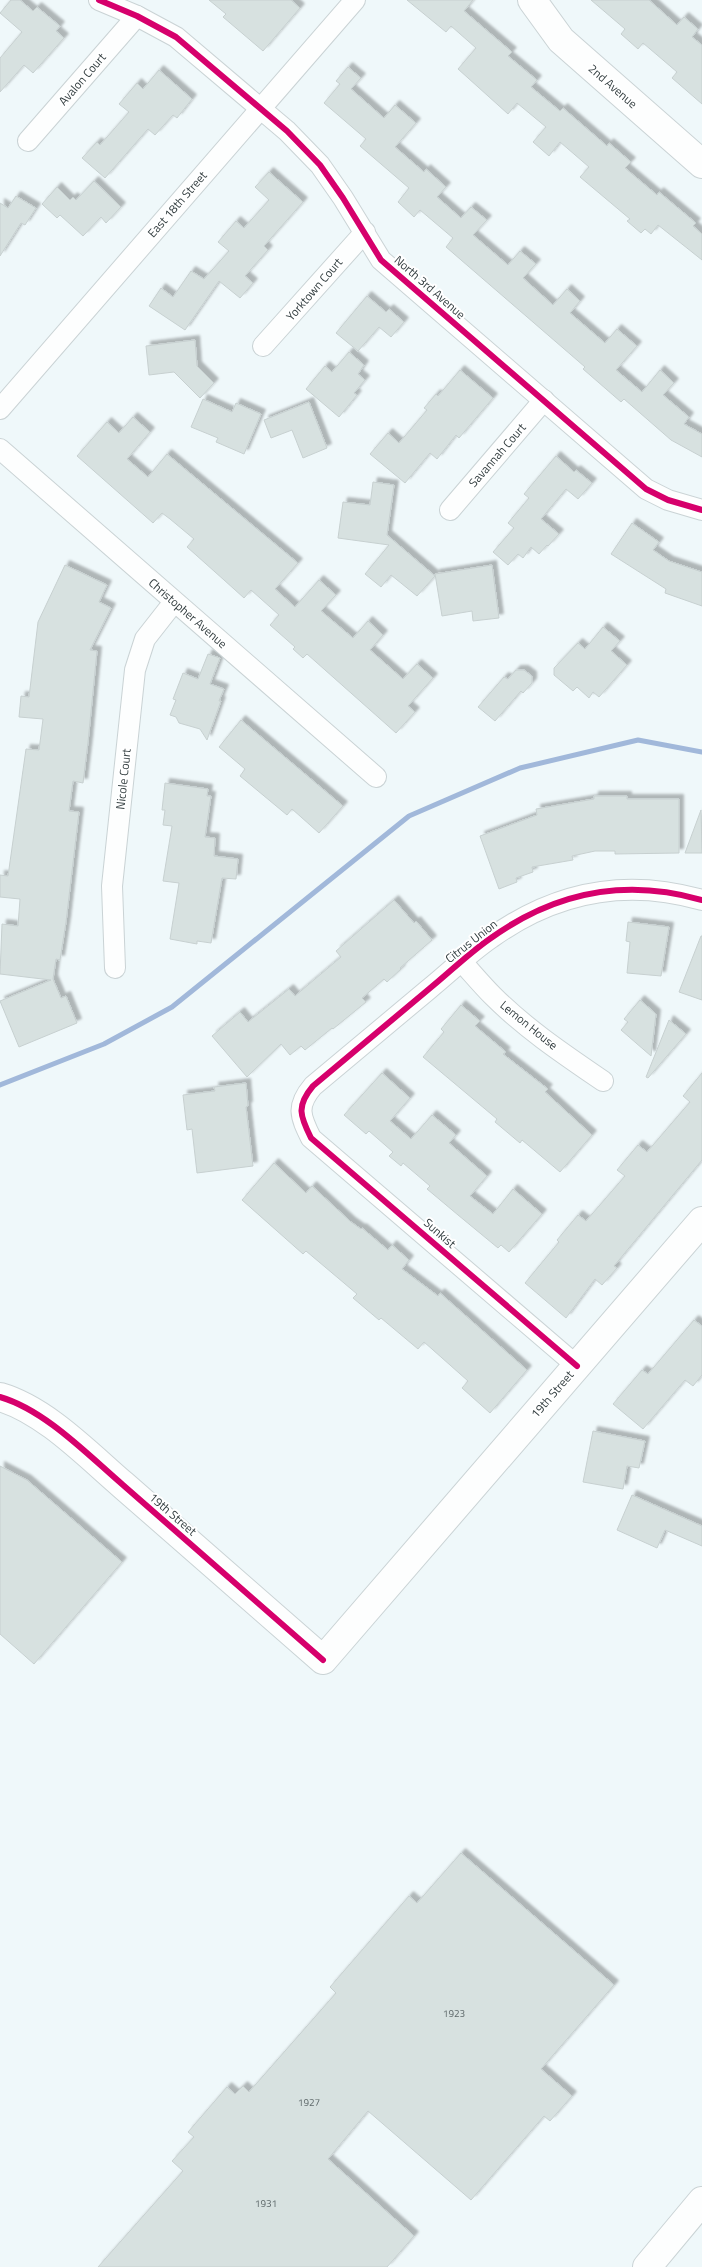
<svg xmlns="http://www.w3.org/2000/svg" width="702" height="2267" font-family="'Titillium Web',sans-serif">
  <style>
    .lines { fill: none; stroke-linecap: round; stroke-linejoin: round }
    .stream { stroke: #a1b8da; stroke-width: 5 }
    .building { fill: #d7e1e0; stroke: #c7d0d0; filter: url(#shadow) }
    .street-casing { stroke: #cad3d5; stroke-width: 22 }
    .secondary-casing { stroke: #cad3d5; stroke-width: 30 }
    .highway-casing { stroke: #cad3d5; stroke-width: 30 }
    .street { stroke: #fdfefe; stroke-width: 20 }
    .secondary { stroke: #fdfefe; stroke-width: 28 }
    .highway { stroke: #fdfefe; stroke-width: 28 }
    .cycleway-casing { stroke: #fff; stroke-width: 9 }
    .cycleway { stroke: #d6006c; stroke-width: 6 }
    .labels { text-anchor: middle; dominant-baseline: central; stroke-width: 4; stroke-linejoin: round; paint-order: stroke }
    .number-label { font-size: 10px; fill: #5e686a }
    .street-label { font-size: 12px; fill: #333e40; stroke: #fff }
  </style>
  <defs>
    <filter id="shadow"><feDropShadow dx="4.5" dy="-4.5" stdDeviation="1" flood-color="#0004"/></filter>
  </defs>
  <rect width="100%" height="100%" fill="#eff8fa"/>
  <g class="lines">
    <polyline class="stream" points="0,1085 104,1044 172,1007 409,816 520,768 638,740 702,752"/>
  </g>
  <g class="building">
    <polygon points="11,0 20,0 33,11 37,7 60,26 56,31 64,38 33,73 24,65 0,92 0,58 22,32 0,13"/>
    <polygon points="209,0 291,0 300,8 263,51 223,17 226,14"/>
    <polygon points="407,0 473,0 464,11 512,52 508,56 537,80 531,87 560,111 563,108 607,146 609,143 631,162 625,168 657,195 659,192 696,223 693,226 702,234 702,260 658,225 651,234 645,229 641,233 627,221 630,219 580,177 589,167 560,142 549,156 533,142 546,127 517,103 508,114 458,69 476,48 451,26 446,32"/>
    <polygon points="591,0 649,0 677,25 684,17 698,29 692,37 702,45 702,104 672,78 677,72 643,43 638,49 621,34 625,29"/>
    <polygon points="348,67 361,78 351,89 384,118 395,105 416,123 395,147 424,172 426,169 446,187 437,197 461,218 471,207 487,220 473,235 508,265 520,251 536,264 523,278 553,305 567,289 580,301 570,313 605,343 617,329 637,346 616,370 642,392 660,370 674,383 663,395 689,417 684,424 702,434 702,457 671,440 624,399 621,402 583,369 585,367 446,247 453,238 420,210 414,217 398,202 409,188 360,146 366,139 324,103 340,84 336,81"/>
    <polygon points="159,70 192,99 177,118 173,115 155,135 148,129 105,178 82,158 97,142 100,145 129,112 119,104 137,83 143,89"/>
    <polygon points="269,172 303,202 264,246 268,250 245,276 253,283 240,298 219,281 185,330 149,306 161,288 173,297 191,271 204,279 229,251 218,242 236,221 244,228 269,200 255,187"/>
    <polygon points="94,181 121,207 106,223 101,217 83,236 60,215 57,218 42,204 57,187 70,200 73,197 76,200"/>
    <polygon points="16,196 36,208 25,225 21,223 0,256 0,203 8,208"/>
    <polygon points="367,296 386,312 389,309 404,322 391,337 379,327 358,351 336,333"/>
    <polygon points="195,340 197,366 214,383 200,398 174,372 149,375 146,346"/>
    <polygon points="349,352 364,365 358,374 365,380 354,393 357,395 339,417 306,389 325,366 332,372"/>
    <polygon points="460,370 493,398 459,438 456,435 437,459 430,453 405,483 370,454 388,433 399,443 427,410 424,408 436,394 438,396"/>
    <polygon points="203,399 232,412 236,403 261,414 244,454 216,442 218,438 191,427"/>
    <polygon points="309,402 327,448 303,458 292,430 271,438 264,420"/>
    <polygon points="133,417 150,432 127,459 148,477 167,454 298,563 275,589 295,607 319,580 336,595 321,611 353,638 368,621 383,635 370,650 403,679 417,664 433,678 408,706 415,712 396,733 307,654 303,658 293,649 295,647 270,625 279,615 251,590 244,598 224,580 187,547 194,539 170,519 162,513 153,523 77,456 107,422 119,433"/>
    <polygon points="556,456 574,472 576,470 592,483 578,499 566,489 541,519 559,534 548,546 547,545 539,554 531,547 523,558 518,554 508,565 493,552 514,528 508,523 529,498 524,494"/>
    <polygon points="373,482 394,485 387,535 435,576 417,596 391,575 381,587 365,574 389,545 338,538 343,502 370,505"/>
    <polygon points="632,523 659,542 653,550 669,561 702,572 702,606 665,593 666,589 611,554"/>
    <polygon points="65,565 107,585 99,602 111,608 90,650 97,651 88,742 83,783 73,781 69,811 79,812 66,922 60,960 56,959 53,979 61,998 66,996 77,1023 19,1047 0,1001 51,980 0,974 2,924 18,926 20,899 0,897 0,875 8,876 26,749 39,750 43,719 19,717 21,696 29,697 38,622"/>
    <polygon points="492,565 499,618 473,621 472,611 442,616 435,574"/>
    <polygon points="603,627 620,641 611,651 627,665 599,697 593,692 589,698 577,687 573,691 554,675 554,668 578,643 585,649"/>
    <polygon points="208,654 220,658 210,684 224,689 219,701 221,701 207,740 200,729 179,723 176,717 170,715 176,700 173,699 183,673 198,679"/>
    <polygon points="516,670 524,670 532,676 532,683 523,693 521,691 495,721 478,707 504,677 508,679"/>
    <polygon points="241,720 343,806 319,833 292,809 287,815 240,776 245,769 219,747"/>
    <polygon points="165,783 208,789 207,796 211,796 205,837 215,838 214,856 238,859 236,879 222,878 211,943 197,941 197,944 170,939 179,883 163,881 172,826 163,825 165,810 162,810"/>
    <polygon points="594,796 627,796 627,799 679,799 679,853 615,854 615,851 595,851 572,856 573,860 532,867 533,872 516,878 517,882 499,889 480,836 537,815 536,809 594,799"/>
    <polygon points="701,810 702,853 685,853"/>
    <polygon points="394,900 414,923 416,921 432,940 400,968 401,969 387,982 384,979 362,998 366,1002 333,1029 332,1028 305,1050 301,1046 290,1055 281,1044 247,1077 212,1036 240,1012 248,1022 289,989 295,996 341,957 336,951"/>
    <polygon points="628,922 669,927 661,976 627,973 630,942 626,941"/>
    <polygon points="701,936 702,936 702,1000 679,992"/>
    <polygon points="640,1000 656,1014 651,1056 621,1030 628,1022 624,1019"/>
    <polygon points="461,1005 480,1021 475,1026 506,1052 503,1054 548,1089 545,1092 592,1135 560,1172 522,1140 520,1143 495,1122 497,1119 423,1057 444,1032 441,1029"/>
    <polygon points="669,1020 686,1034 648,1078 646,1077"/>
    <polygon points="382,1073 410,1098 390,1121 411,1139 432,1115 456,1135 449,1143 487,1176 470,1196 493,1214 513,1189 542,1214 509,1252 501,1245 498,1248 458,1215 427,1189 430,1186 403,1163 401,1166 389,1156 393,1152 369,1131 366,1134 344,1115"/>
    <polygon points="702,1073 702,1160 614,1266 617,1268 602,1285 595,1279 566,1318 525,1283 559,1242 557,1240 578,1215 586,1221 625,1176 617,1170 638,1145 647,1152 690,1102 683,1096"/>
    <polygon points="246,1083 248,1106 246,1107 253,1166 197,1173 192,1129 187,1130 183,1095 215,1091 214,1087"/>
    <polygon points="274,1163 306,1193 312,1186 351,1222 361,1229 362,1228 388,1250 392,1245 409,1260 402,1269 438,1296 440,1293 527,1370 490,1413 462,1388 468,1381 424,1342 418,1349 381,1318 379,1320 353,1298 357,1294 306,1251 303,1254 242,1200"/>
    <polygon points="694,1320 702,1326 702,1375 693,1386 685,1380 643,1429 613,1404 642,1370 648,1374"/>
    <polygon points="593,1431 645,1441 639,1468 627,1466 623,1489 583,1482"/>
    <polygon points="0,1466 27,1480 122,1562 34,1664 0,1634"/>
    <polygon points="632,1495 702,1526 702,1546 665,1530 657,1548 617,1530"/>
    <polygon points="461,1853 614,1985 541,2069 572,2096 550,2121 544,2116 471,2200 368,2111 328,2159 414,2236 387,2267 98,2267 183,2171 172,2161 194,2137 188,2132 227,2087 235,2094 243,2086 249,2092 336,1993 330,1987 409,1896 417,1903"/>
  </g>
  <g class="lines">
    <defs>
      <g id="street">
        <polyline points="99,0 137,16 176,37 287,131 320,165 343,198 381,260 646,489 668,500 702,510"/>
        <polyline points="28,141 137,16"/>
        <polyline points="263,346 365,232"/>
        <polyline points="0,409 355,0"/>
        <polyline points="0,449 376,777"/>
        <polyline points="450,510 544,400"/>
        <path d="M462 962C472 973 482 985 493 996 526 1029 565 1055 603 1081"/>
        <polyline points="115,968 112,886 135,670 145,639 174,602"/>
        <path d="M577 1366 311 1138C300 1116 296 1106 313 1086 352 1053 391 1021 429 989 450 972 469 953 491 938 555 892 626 878 702 900"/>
      </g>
      <g id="secondary">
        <polyline points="532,0 561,40 702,164"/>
        <path d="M0 1397C45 1410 88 1455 123 1485 190 1543 256 1602 323 1660L702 1221"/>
      </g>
      <polyline id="highway" points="647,2267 702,2201"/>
    </defs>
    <use href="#street" class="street-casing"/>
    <use href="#secondary" class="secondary-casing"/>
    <use href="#highway" class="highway-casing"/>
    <use href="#street" class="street"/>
    <use href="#secondary" class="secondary"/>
    <use href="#highway" class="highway"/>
    <defs>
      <g id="cycleway">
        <polyline points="99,0 137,16 176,37 287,131 320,165 343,198 381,260 646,489 668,500 702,510"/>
        <path d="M577 1366 311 1138C300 1116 296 1106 313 1086 352 1053 391 1021 429 989 450 972 469 953 491 938 555 892 626 878 702 900"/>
        <path d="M0 1397C45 1410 88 1455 123 1485 190 1543 256 1602 323 1660"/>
      </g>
    </defs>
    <use href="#cycleway" class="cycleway-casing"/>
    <use href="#cycleway" class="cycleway"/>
  </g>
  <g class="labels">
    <g class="number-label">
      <text x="454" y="2013">1923</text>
      <text x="309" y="2102">1927</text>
      <text x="266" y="2203">1931</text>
    </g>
    <g class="street-label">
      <text transform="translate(82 79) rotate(-49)">Avalon Court</text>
      <text transform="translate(613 86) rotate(41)">2nd Avenue</text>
      <text transform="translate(177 204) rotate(-49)">East 18th Street</text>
      <text transform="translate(430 287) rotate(41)">North 3rd Avenue</text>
      <text transform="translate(314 289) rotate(-49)">Yorktown Court</text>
      <text transform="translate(497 455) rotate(-49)">Savannah Court</text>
      <text transform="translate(188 613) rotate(41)">Christopher Avenue</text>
      <text transform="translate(123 779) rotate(-84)">Nicole Court</text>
      <text transform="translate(471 941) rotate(-38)">Citrus Union</text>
      <text transform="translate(529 1025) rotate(39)">Lemon House</text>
      <text transform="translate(440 1233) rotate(41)">Sunkist</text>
      <text transform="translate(552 1394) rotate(-49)">19th Street</text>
      <text transform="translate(173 1514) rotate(41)">19th Street</text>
    </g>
  </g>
</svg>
